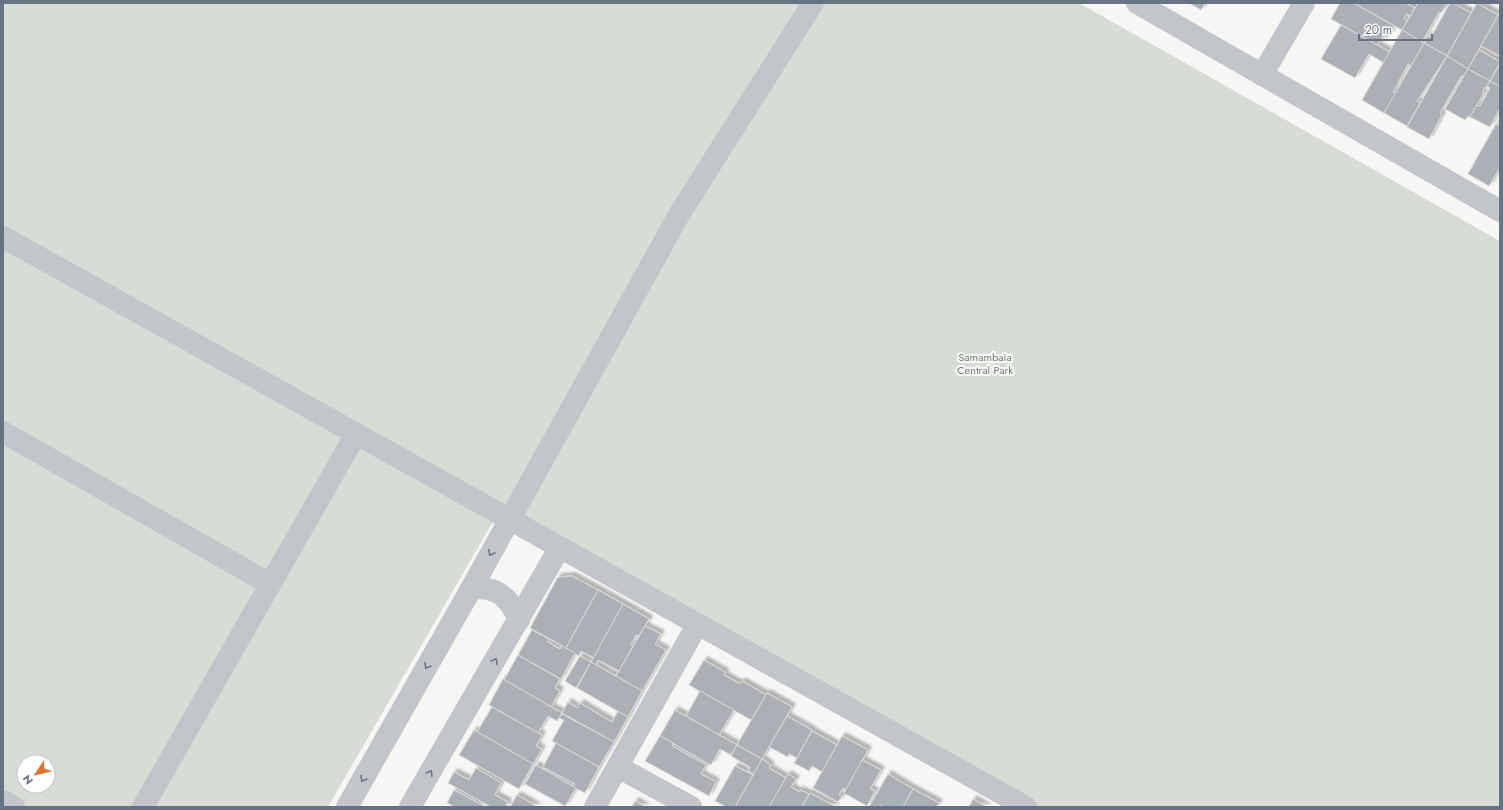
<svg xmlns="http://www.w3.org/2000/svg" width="1503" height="810" font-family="Jost,sans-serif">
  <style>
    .green { fill: #d7ddd5; fill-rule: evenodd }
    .building { fill: #abb0b7; stroke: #d8d8d6; filter: url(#shadow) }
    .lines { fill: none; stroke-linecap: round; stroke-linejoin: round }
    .minor { stroke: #c2c5c9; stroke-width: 22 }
    .tertiary { stroke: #c2c5c9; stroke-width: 22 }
    .oneway { stroke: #6c7686 }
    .labels { text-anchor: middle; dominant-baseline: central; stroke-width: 4; stroke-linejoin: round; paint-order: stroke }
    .park-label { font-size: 11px; fill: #667b66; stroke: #fff }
  </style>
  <defs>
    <filter id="shadow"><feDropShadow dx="3.5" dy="-3.5" stdDeviation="1" flood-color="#0004"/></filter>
  </defs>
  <rect width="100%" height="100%" fill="#f6f7f4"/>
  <path class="green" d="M3 3H1079L1500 241V807H1040L502 506 328 807H3ZM24 762H48V786H24Z"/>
  <g class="building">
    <polygon points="1189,3 1205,3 1201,10"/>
    <polygon points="1340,3 1354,3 1394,26 1387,38 1384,35 1377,45 1331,19"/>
    <polygon points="1354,3 1406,3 1415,8 1410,16 1407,14 1404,19 1407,21 1402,30"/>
    <polygon points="1406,3 1418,3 1415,8"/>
    <polygon points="1418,3 1447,3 1441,13 1439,12 1422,42 1402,30"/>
    <polygon points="1450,3 1453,3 1471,13 1447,56 1424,43 1428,36 1431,37"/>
    <polygon points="1477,3 1498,15 1468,69 1447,56"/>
    <polygon points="1500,12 1500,56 1481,46"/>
    <polygon points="1341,25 1390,52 1384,63 1369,54 1355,78 1321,59"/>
    <polygon points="1402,30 1424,43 1411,66 1408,64 1393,92 1396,93 1384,113 1362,100"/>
    <polygon points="1424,43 1447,56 1417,101 1420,103 1407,126 1384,113"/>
    <polygon points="1479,50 1500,62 1490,81 1468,69"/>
    <polygon points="1447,56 1468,69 1464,76 1462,75 1440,113 1442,115 1429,139 1407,127"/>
    <polygon points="1500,64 1500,87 1490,81"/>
    <polygon points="1468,69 1490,81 1486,89 1485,87 1482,93 1484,93 1470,117 1468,116 1465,120 1445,109"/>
    <polygon points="1490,81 1500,87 1500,108 1490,127 1470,117 1477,105 1480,106 1490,88 1487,86"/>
    <polygon points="1500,122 1500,167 1489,186 1468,174 1496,124 1498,126"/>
    <polygon points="572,576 598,590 566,648 530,628 558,577"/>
    <polygon points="598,590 623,604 594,658 581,651 579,656 566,648"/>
    <polygon points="623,604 649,619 639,636 636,635 631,645 633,646 619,671 598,660 596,665 591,662"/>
    <polygon points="645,626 661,634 655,644 666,650 642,691 616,676"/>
    <polygon points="532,630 549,639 548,642 560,649 562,646 575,653 561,679 518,655"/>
    <polygon points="518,655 560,679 555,688 560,691 551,707 504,680"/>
    <polygon points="580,656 591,662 576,688 565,681"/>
    <polygon points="704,660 725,672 724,675 740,684 742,681 766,695 751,720 689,685"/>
    <polygon points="591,662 642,691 628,717 577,688"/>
    <polygon points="503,679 562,713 557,721 548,716 538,733 489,705"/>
    <polygon points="700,691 734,710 719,735 686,716"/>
    <polygon points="767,693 792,707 762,759 737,745"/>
    <polygon points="568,702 577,708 580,703 612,722 618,711 628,717 614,742 562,713"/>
    <polygon points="492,707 542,735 536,746 542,749 533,764 477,732"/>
    <polygon points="675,710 737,745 731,755 720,749 711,765 660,736"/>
    <polygon points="562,714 614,742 599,767 552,741 564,720 559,718"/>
    <polygon points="787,716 812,730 797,758 789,754 788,757 769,747"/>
    <polygon points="474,730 533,764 519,789 459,755"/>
    <polygon points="812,731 837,745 822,772 812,766 809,771 794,763"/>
    <polygon points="660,736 673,743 672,746 706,765 701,774 716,782 709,796 645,761"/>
    <polygon points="842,736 868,750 846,790 843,788 839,795 842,796 838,802 813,788"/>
    <polygon points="556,743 599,767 585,793 573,787 575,784 543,767"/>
    <polygon points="737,745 762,759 754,774 748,771 750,767 731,756"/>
    <polygon points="762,759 771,765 769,768 786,778 769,807 735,807"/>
    <polygon points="862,760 881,770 870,789 875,791 867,806 844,793"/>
    <polygon points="536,765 576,788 565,806 525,784"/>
    <polygon points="735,766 753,775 735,807 726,807 715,801"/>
    <polygon points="476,768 501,783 495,795 508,802 506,805 510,807 491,807 448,783 454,772 469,780"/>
    <polygon points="788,774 796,779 791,787 799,792 800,790 809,794 802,807 769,807"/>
    <polygon points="888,774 913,789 903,807 883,807 880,805 880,807 869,807"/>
    <polygon points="913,789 939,803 936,807 903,807"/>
    <polygon points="454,790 486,807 455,807 447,803"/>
    <polygon points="810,793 836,807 802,807"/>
    <polygon points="517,795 526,800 537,807 510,807"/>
    <polygon points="973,799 987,807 969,807"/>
    <polygon points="635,801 646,807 632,807"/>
  </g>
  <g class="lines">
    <g class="minor">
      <polyline points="1137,3 1500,211"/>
      <polyline points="1262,75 1304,3"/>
      <polyline points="3,432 270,584"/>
      <path d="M471 589C496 585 510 598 519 620"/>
      <polyline points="618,767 691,807"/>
      <polyline points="3,801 14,807"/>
      <polyline points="143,807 356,434"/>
      <polyline points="347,807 471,589 680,213 813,3"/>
      <polyline points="410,807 560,547"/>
      <polyline points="595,807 697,625"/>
    </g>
    <polyline class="tertiary" points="3,237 1026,807"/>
  </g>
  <defs><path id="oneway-chevron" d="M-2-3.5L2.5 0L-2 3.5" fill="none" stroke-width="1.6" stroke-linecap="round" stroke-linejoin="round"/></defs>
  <g class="oneway">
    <use href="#oneway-chevron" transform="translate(491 553) rotate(118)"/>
    <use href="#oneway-chevron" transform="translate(495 661) rotate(-60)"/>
    <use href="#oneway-chevron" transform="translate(427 666) rotate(120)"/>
    <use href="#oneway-chevron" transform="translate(430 773) rotate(-60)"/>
    <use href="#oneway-chevron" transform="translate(363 779) rotate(120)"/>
  </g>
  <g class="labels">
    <g class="park-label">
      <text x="985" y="357">Samambaia<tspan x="985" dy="13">Central Park</tspan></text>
    </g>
  </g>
  <rect width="1503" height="810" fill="none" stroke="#677283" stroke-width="8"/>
  <g transform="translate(36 774) rotate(235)"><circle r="19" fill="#ffffff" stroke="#c2c7cd"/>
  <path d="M0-3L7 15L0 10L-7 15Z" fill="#da7431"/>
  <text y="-6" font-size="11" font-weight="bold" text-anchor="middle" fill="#677283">N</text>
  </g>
  <path d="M1359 34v6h73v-6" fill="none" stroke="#677283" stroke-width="2"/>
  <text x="1365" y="34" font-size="12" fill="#677283" stroke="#ffffff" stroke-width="3" paint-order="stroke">20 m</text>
</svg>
